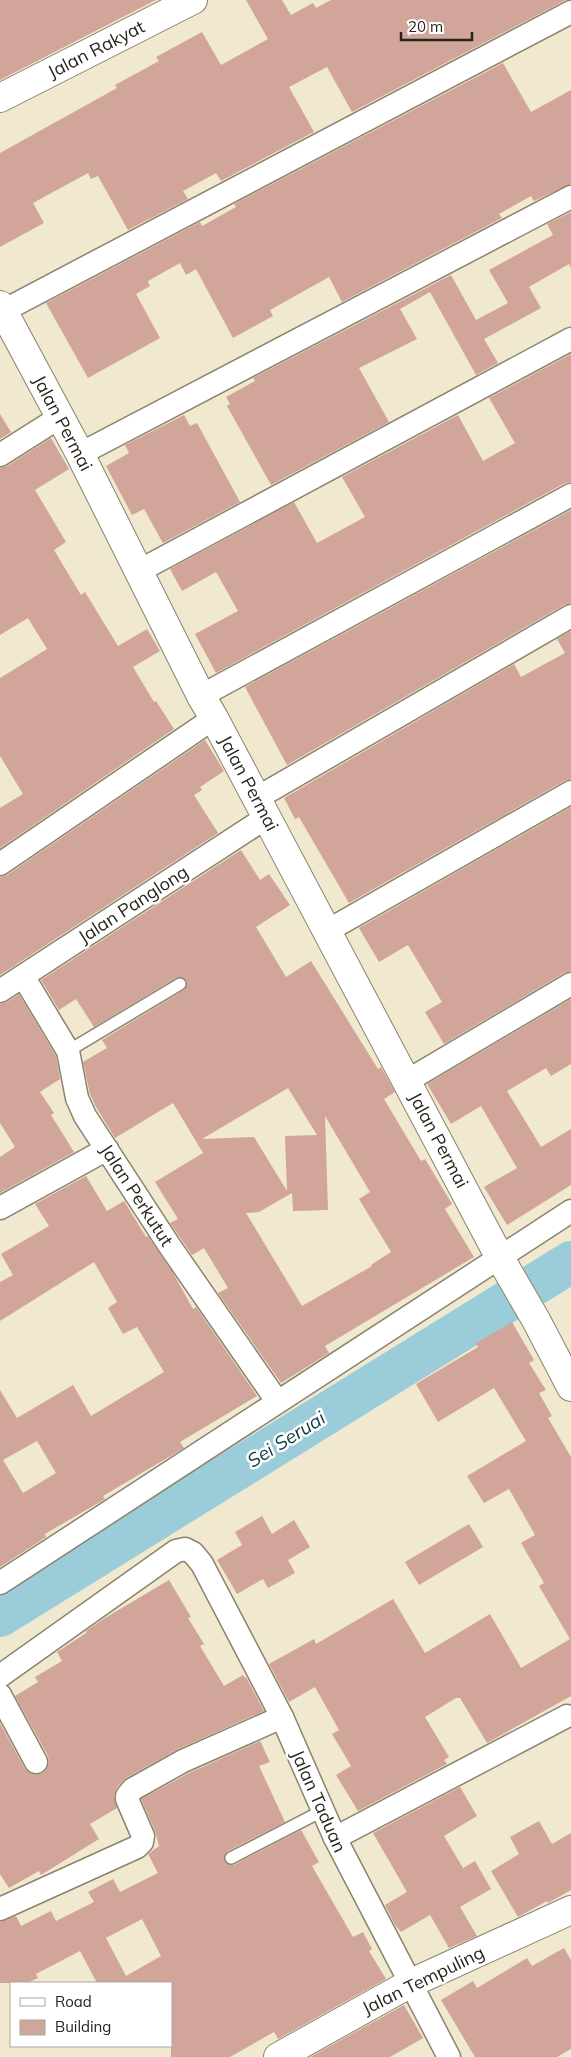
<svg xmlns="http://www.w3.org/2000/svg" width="571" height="2057" font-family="Mulish,sans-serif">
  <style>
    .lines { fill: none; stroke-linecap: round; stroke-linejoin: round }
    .river { stroke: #9accda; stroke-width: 42 }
    .building { fill: #d1a59a; fill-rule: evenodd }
    .lane-casing { stroke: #8b836d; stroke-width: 14 }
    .street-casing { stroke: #8b836d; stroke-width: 25 }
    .secondary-casing { stroke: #8b836d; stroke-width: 30 }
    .lane { stroke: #fff; stroke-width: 11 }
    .street { stroke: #fff; stroke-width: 22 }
    .secondary { stroke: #fff; stroke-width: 28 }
    .labels { text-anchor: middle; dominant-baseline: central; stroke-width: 5; stroke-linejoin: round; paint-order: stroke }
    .street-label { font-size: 18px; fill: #27241b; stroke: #fff }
    .water-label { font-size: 19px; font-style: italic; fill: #0d3b46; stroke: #fff }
  </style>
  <rect width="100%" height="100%" fill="#f0e8cf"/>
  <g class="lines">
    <polyline class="river" points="0,1616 571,1262"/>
  </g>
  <g class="building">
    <polygon points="0,0 156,0 0,80"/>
    <polygon points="246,0 282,0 291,15 313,3 316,8 331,0 566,0 352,112 327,67 289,87 314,132 221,181 216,173 183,191 188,199 128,230 98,176 91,179 88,173 33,203 44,223 0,247 0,153 117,88 115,85 159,61 156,57 202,32 221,65 268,39"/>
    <polygon points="503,63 531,112 571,90 571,184 534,201 531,196 499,214 502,218 342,302 329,277 270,310 273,316 233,338 196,269 186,275 180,263 148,281 150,286 136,294 160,338 88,378 46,303 200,222 202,226 236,207 234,204"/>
    <polygon points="571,212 571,268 569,264 529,287 541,308 484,339 498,363 476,375 430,292 400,309 417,339 359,368 389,422 271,485 227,406 230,404 226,397 255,381 253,378 451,275 476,320 508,303 489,270 553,235 547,224"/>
    <polygon points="571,354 571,482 565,483 216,673 195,634 238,611 216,572 182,591 170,569 294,502 317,543 365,517 342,477 458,415 483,461 515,443 489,398"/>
    <polygon points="0,414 11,432 0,439"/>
    <polygon points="184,415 190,426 197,423 240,502 163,543 144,509 132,515 106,466 129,453 125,445"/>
    <polygon points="51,438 69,469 35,490 66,542 54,550 81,595 85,592 118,646 147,629 160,651 133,667 154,702 156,701 174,729 0,848 0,808 23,794 0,756 0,678 47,649 28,618 0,635 0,468 7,466"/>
    <polygon points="571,510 571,603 564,605 287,765 245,687"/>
    <polygon points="571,631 571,779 564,781 349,903 299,817 295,819 284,798 514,664 521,677 565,653 557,639"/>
    <polygon points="205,740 224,771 200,787 202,790 194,795 218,833 0,975 0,877 7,875"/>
    <polygon points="571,807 571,971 564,973 444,1044 425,1012 442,1002 408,945 379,962 359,928"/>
    <path d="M241 850 260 880 269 874 290 905 256 927 286 977 311 961 378 1069 381 1067 395 1092 384 1099 421 1161 425 1159 452 1204 445 1209 474 1257 325 1346 329 1353 281 1383 218 1293 228 1288 204 1248 192 1255 170 1223 178 1219 155 1182 203 1153 173 1103 115 1138 96 1107 90 1094 83 1062 107 1048 102 1040 184 990 187 984 186 980 180 977 176 978 94 1027 76 999 59 1010 41 980ZM288 1088 317 1135 285 1136 287 1191 254 1137 202 1139ZM325 1116 370 1192 359 1199 391 1252 371 1265 372 1266 302 1306 246 1213 259 1212 292 1193 293 1211 328 1210Z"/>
    <polygon points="19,994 56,1056 60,1079 40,1092 54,1113 51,1115 74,1152 0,1193 0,1157 15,1147 0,1123 0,1004 7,1002"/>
    <polygon points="571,999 571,1064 551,1076 546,1068 507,1091 541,1147 571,1129 571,1185 507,1225 484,1187 517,1168 481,1106 451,1124 427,1084"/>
    <path d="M86 1176 107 1211 124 1201 146 1237 148 1236 173 1273 193 1309 196 1307 257 1396 180 1442 184 1448 103 1496 105 1499 45 1534 46 1537 0 1567V1390L17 1418 73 1385 91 1416 164 1372 137 1327 123 1334 108 1308 117 1302 94 1262 0 1321V1282L13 1275 1 1254 49 1226 35 1204ZM37 1441 56 1473 23 1493 3 1460Z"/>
    <polygon points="512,1322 534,1360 529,1363 546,1390 539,1393 552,1416 548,1418 571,1457 571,1696 487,1743 460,1698 456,1698 425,1717 449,1757 444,1760 447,1764 358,1811 336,1775 351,1766 332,1734 339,1730 315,1687 289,1702 269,1664 314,1639 316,1644 393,1599 425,1653 490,1614 521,1668 570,1639 539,1586 544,1583 521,1543 535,1535 509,1489 484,1503 467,1476 526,1441 494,1388 438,1422 416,1384 478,1347 476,1343"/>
    <polygon points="262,1516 272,1534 294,1520 310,1547 288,1560 295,1573 268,1588 263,1579 237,1594 217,1560 242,1545 235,1532"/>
    <polygon points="469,1524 483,1547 419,1585 405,1562"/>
    <polygon points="169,1580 191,1617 188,1618 204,1644 200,1646 224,1686 243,1675 245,1678 246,1677 264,1711 178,1749 126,1778 117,1787 114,1795 117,1808 90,1824 99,1839 41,1875 39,1871 9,1888 0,1874 0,1723 25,1769 30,1773 35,1775 43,1773 47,1768 49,1762 48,1756 15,1696 38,1682 35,1677 62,1661 57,1652 86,1633 86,1631 105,1618"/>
    <path d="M260 1741 270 1762 259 1766 285 1822 228 1851 224 1857 225 1862 230 1865H234L301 1830 319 1862 312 1866 353 1937 363 1932 372 1949 369 1951 386 1979 278 2039 274 2032 230 2057H171V1983H97L80 1951 36 1974 38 1978 27 1983H0V1922L16 1916 21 1926 51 1911 56 1921 94 1902 88 1892 113 1879 120 1892 158 1873 148 1854 159 1846 155 1831 141 1799 189 1773ZM142 1919 161 1956 126 1976 106 1938Z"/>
    <polygon points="460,1787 477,1816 444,1836 463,1868 475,1861 491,1889 460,1907 477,1936 449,1948 430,1915 401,1932 395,1925 385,1905 407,1892 373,1833"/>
    <polygon points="539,1821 552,1844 571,1833 571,1890 548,1903 547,1901 518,1917 491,1871 519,1854 510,1837"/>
    <polygon points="564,1948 571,1960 571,2049 557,2057 475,2057 441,2000 473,1981 477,1988 527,1958 532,1966"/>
    <polygon points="404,2005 423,2038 390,2057 310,2057"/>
  </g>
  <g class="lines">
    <defs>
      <g id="lane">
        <polyline points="68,1051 180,984"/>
        <polyline points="231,1858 322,1811"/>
      </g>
      <g id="street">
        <polyline points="3,311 571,12"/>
        <polyline points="80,454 571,197"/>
        <polyline points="0,455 60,417"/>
        <polyline points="139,571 571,339"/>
        <polyline points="201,696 571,495"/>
        <polyline points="257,798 571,616"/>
        <polyline points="0,864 214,718"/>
        <polyline points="327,931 571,792"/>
        <polyline points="23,976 68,1051 77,1098 85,1116 169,1245 277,1401"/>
        <polyline points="0,991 267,817"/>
        <polyline points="407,1081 571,984"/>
        <polyline points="0,1208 107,1149"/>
        <polyline points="0,1583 571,1211"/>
        <polyline points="0,1676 176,1551 185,1549 193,1553 202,1564 282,1717 335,1838 449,2057"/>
        <polyline points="0,1695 36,1762"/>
        <polyline points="335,1838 567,1716"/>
        <polyline points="0,1909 137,1847 142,1842 143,1836 127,1799 127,1796 133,1789 183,1761 282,1717"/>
      </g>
      <g id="secondary">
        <polyline points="0,98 193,0"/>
        <polyline points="0,305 80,454 201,696 214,718 500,1258 536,1320 571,1387"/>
        <polyline points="278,2057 409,1984 571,1910"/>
      </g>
    </defs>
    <use href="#lane" class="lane-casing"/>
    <use href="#street" class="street-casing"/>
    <use href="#secondary" class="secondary-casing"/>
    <use href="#lane" class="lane"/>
    <use href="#street" class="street"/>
    <use href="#secondary" class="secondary"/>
  </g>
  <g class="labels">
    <g class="street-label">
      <text transform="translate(96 49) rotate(-27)">Jalan Rakyat</text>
      <text transform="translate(63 423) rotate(62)">Jalan Permai</text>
      <text transform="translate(249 783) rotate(62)">Jalan Permai</text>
      <text transform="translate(133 904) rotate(-33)">Jalan Panglong</text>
      <text transform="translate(439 1140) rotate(62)">Jalan Permai</text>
      <text transform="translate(137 1195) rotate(57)">Jalan Perkutut</text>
      <text transform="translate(319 1801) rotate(66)">Jalan Taduan</text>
      <text transform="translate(423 1980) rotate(-26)">Jalan Tempuling</text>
    </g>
    <g class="water-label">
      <text transform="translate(286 1439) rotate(-32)">Sei Seruai</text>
    </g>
  </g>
  <rect x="10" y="1982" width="162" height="65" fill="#ffffff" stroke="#a9a7a4"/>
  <rect x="20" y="1998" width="25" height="8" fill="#ffffff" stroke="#a9a7a4"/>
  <text x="55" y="2007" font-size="15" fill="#27241b">Road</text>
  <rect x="20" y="2020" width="25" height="15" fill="#d1a59a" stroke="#a9a7a4"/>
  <text x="55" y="2032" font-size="15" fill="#27241b">Building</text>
  <path d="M401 32v8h71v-8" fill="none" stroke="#27241b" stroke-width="2.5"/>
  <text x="408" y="32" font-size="15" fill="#27241b" stroke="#ffffff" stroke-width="4" paint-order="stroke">20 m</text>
</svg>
